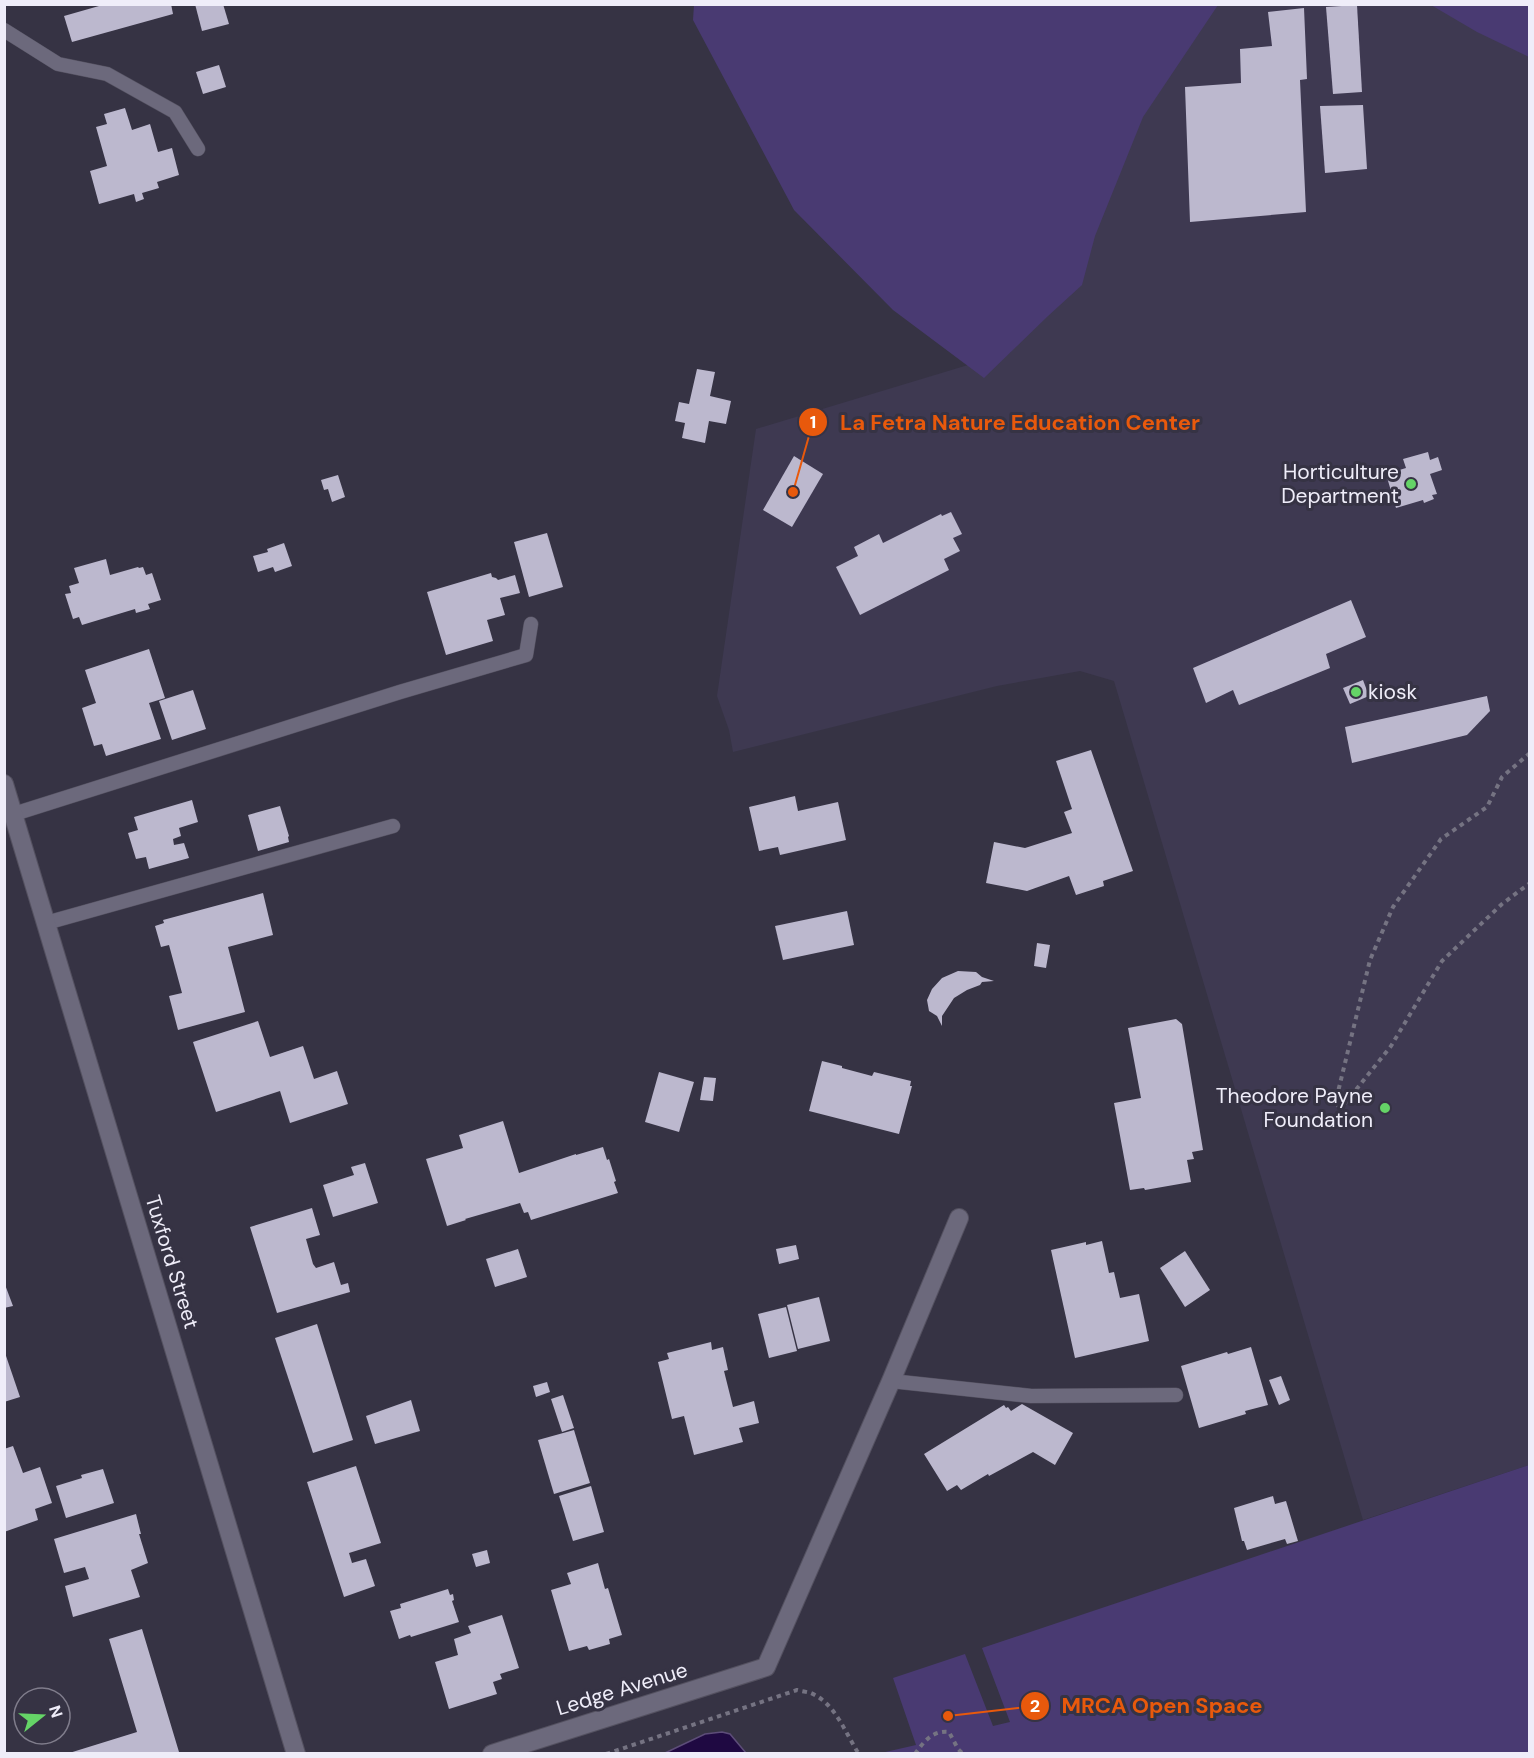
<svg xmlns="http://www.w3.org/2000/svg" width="1534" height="1758" font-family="'DM Sans',sans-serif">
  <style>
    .built { fill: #3e3951 }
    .green { fill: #493a72 }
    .water { fill: #1f0942; stroke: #5d4d79; stroke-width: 1.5 }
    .building { fill: #bcb8ce }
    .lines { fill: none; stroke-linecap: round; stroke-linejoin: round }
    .lane-casing { stroke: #545160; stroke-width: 15 }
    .street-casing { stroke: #545160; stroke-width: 20 }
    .path { stroke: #757382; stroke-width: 4; stroke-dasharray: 4.5 4.5; stroke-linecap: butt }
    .lane { stroke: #6c697c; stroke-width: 14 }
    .street { stroke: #6c697c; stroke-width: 18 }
    .poi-dot { fill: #65d467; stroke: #363344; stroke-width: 2 }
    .labels { text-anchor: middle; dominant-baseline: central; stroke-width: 6; stroke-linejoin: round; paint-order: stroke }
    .poi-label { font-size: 21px; fill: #efedf9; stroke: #363344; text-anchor: end }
    .street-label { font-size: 21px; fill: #efedf9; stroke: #363344 }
    .leader { fill: none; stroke: #e8590c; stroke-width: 2 }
    .callout-dot { fill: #e8590c; stroke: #363344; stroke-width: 2 }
    .mark-label { font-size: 18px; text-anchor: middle; font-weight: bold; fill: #fff }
    .callout-label { font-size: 22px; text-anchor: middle; font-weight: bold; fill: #e8590c; stroke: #363344; stroke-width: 6; stroke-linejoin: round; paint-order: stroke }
  </style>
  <rect width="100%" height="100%" fill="#363344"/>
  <polygon class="built" points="898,5 1529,5 1529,1465 1363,1520 1114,681 1080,671 997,686 733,752 729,730 717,696 756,429 1011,352"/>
  <g class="green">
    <polygon points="694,5 694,4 1218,5 1143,117 1095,236 1082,285 1048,316 984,378 893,310 794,210 693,20"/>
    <polygon points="1431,5 1529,5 1529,57 1477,32"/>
    <polygon points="1529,1465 1529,1753 881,1753 916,1745 893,1678 965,1654 993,1726 1010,1722 982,1648"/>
  </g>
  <polygon class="water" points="722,1732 730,1734 746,1753 665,1753 705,1734"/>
  <g class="building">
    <polygon points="106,4 171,4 173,14 72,42 64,16"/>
    <polygon points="195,4 223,4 229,24 202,31"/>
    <polygon points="1357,5 1362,92 1333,94 1326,7"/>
    <polygon points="1304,8 1307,79 1300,80 1306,212 1190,222 1185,87 1241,83 1240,49 1272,46 1268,12"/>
    <polygon points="219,65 226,87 203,94 196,72"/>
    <polygon points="1363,105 1367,169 1325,173 1320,106"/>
    <polygon points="125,108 132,130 150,124 158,152 172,148 179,175 157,182 159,188 142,193 144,199 136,202 134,194 99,204 90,171 107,166 96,127 107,124 104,114"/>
    <polygon points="697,369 715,372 710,396 731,401 726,424 709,421 705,443 682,438 685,423 675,421 679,402 689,404"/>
    <polygon points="1428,452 1430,460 1438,457 1442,470 1430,474 1437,494 1432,495 1434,499 1424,503 1423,500 1396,508 1386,474 1406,468 1403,459"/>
    <polygon points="794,456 823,474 792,527 763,510"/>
    <polygon points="338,475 345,497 332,502 328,489 324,490 321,480"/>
    <polygon points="951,512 962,534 953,538 960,551 944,559 949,570 860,615 836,567 858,556 854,547 879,534 883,543 941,514 942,516"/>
    <polygon points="547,533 563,587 529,597 514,542"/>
    <polygon points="284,543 292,566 275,572 273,567 258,572 253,556 268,552 267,549"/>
    <polygon points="106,559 110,575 138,567 139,568 143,567 146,575 152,573 161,600 148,604 150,609 136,613 135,609 82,625 79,617 73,619 65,594 71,593 69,586 79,583 74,568"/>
    <polygon points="491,573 492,577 496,578 498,580 515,575 520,593 500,598 505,615 487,620 493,641 446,655 427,592"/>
    <polygon points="1351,600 1366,637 1326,654 1330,668 1239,705 1233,690 1206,703 1193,668"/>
    <polygon points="149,649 165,698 149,703 161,739 106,756 102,744 94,746 82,708 96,703 85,670"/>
    <polygon points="1363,680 1369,696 1350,704 1343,688"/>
    <polygon points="193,690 206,729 172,740 159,701"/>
    <polygon points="1487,696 1490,711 1467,735 1352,763 1345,727"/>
    <polygon points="1091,750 1133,871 1103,881 1104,886 1076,895 1069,876 1027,891 986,883 994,842 1025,848 1072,833 1064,812 1072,809 1056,761"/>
    <polygon points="795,796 798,811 838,802 846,840 780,855 778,847 759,851 749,807"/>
    <polygon points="192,800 198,822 179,828 181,836 173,839 174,845 184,843 189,858 149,869 146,857 136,859 128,833 138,830 134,817"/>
    <polygon points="280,806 289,836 288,837 289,842 258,851 248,815"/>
    <polygon points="263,893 273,935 228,947 245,1012 178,1030 169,996 182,993 169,945 161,947 155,926 164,923 163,920"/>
    <polygon points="847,911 854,945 783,960 775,926"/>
    <polygon points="1037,943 1050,945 1046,968 1034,966"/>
    <polygon points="958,971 976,972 982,977 994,981 982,982 980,985 967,990 954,998 942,1016 942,1026 937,1016 929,1011 927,1000 932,989 942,978"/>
    <polygon points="1176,1019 1182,1024 1203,1150 1192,1152 1194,1159 1187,1160 1191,1182 1145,1190 1144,1188 1130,1190 1114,1103 1141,1098 1128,1028"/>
    <polygon points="258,1021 270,1057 303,1046 314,1079 337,1071 348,1104 290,1123 280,1091 216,1112 193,1042"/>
    <polygon points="822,1061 842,1066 842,1068 872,1076 874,1072 911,1081 910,1086 912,1086 899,1134 809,1111"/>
    <polygon points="659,1072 694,1082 679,1132 645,1122"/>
    <polygon points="704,1077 716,1078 713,1101 700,1100"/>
    <polygon points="503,1121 519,1173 576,1154 576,1155 603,1147 607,1160 609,1159 616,1181 614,1182 618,1193 531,1220 528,1212 524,1213 520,1203 465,1219 466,1220 447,1226 426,1159 463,1148 459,1135"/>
    <polygon points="365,1163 378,1203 333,1217 323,1185 354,1175 351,1167"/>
    <polygon points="312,1208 320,1235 306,1239 313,1264 316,1268 334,1262 341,1285 348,1283 350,1292 277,1313 250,1227"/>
    <polygon points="1102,1241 1109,1273 1114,1272 1120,1298 1139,1294 1149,1341 1075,1358 1051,1250 1086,1242 1086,1245"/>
    <polygon points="796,1245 799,1259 779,1264 776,1249"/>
    <polygon points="518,1249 527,1277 495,1287 486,1259"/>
    <polygon points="1185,1251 1210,1290 1185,1307 1160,1268"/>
    <polygon points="4,1282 13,1306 4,1308"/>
    <polygon points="819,1297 830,1341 798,1349 787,1305"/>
    <polygon points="786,1307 797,1351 769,1358 758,1314"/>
    <polygon points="317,1324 353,1440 313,1453 275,1338"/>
    <polygon points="711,1342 712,1350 723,1347 728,1370 724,1371 733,1407 754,1401 759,1423 739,1428 743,1442 694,1455 684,1416 672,1419 658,1362 669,1359 667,1353"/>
    <polygon points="1251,1347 1268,1405 1245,1411 1246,1414 1199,1428 1181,1366 1227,1352 1228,1354"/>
    <polygon points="4,1350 20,1397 4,1402"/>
    <polygon points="1281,1376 1290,1400 1279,1405 1269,1380"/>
    <polygon points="547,1382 550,1392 536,1397 533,1386"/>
    <polygon points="563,1395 574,1428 562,1432 551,1399"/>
    <polygon points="411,1400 420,1431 375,1444 366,1416"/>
    <polygon points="1022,1404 1073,1433 1055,1465 1033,1452 989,1476 988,1474 961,1490 957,1485 947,1491 924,1454 1004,1405 1006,1408 1008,1407 1011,1411"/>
    <polygon points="574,1430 590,1483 554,1494 538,1440"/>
    <polygon points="13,1446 23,1473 40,1467 52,1503 35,1509 38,1520 4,1532 4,1449"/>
    <polygon points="356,1466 381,1543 349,1553 352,1563 366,1559 375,1586 344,1597 307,1482"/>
    <polygon points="103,1469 114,1503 66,1518 56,1486 82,1478 81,1475"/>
    <polygon points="591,1486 604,1532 573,1541 559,1496"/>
    <polygon points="1273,1496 1275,1504 1286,1501 1298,1541 1287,1544 1285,1539 1247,1550 1244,1541 1242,1541 1234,1508"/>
    <polygon points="136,1514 141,1534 139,1534 148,1563 131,1570 140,1597 73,1617 65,1586 89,1579 85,1567 64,1573 54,1539"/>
    <polygon points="487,1550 490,1563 476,1567 472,1554"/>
    <polygon points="598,1563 605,1589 608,1588 622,1635 609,1639 610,1644 589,1650 587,1646 569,1651 551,1590 571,1584 567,1573"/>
    <polygon points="448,1589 450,1595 453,1594 454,1600 452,1601 459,1622 411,1637 410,1635 399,1639 390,1611 401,1608 400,1604"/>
    <polygon points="502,1615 519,1668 500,1674 502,1679 493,1682 497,1694 449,1709 435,1662 458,1655 454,1639 471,1633 468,1626"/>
    <polygon points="142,1629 179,1752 174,1754 66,1754 137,1732 109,1639"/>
  </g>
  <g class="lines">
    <defs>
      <g id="lane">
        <polyline points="4,30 58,64 107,74 175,112 198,149"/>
        <polyline points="14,814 400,692 526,655 531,624"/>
        <polyline points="46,923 393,826"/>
        <polyline points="891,1381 1031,1396 1176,1395"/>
      </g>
      <g id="street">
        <polyline points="4,784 296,1754"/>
        <polyline points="492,1754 766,1667 891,1381 959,1218"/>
      </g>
    </defs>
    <use href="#lane" class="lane-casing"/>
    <use href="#street" class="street-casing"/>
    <g class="path">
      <polyline points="1530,753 1502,777 1487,807 1441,839 1393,907 1370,960 1337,1096 1339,1111 1391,1046 1442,961 1502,904 1530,883"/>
      <path d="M606 1754 797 1690C801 1691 807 1692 811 1693 836 1704 845 1733 859 1754"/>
      <path d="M915 1754C924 1741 933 1730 949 1732L958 1749 963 1754"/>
    </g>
    <use href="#lane" class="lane"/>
    <use href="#street" class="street"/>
  </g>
  <g class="poi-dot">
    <circle cx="1411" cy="484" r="6"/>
    <circle cx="1356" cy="692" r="6"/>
    <circle cx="1385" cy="1108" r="6"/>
  </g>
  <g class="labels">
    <g class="poi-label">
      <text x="1399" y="472">Horticulture<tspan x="1399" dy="24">Department</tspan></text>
      <text x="1368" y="692" text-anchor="start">kiosk</text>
      <text x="1373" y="1096">Theodore Payne<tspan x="1373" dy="24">Foundation</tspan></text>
    </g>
    <g class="street-label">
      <text transform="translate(172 1262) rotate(73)">Tuxford Street</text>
      <text transform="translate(622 1689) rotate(-17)">Ledge Avenue</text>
    </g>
  </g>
  <path class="leader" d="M793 492L813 422M948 1716L1035 1706"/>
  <g class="callout-dot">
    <circle cx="793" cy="492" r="6"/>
    <circle cx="948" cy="1716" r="6"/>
    <circle cx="813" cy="422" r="15"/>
    <circle cx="1035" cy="1706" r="15"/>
  </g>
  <g class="mark-label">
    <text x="813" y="428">1</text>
    <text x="1035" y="1712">2</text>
  </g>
  <g class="callout-label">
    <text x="1020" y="430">La Fetra Nature Education Center</text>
    <text x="1162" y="1713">MRCA Open Space</text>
  </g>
  <rect width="1534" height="1758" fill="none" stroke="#efedf9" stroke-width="12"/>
  <g transform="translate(42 1716) rotate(72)"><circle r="28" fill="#363344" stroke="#807d8c" stroke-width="1.5"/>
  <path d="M0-4.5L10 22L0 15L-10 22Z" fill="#65d467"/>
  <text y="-9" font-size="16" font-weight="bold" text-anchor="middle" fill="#efedf9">N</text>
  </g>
</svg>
